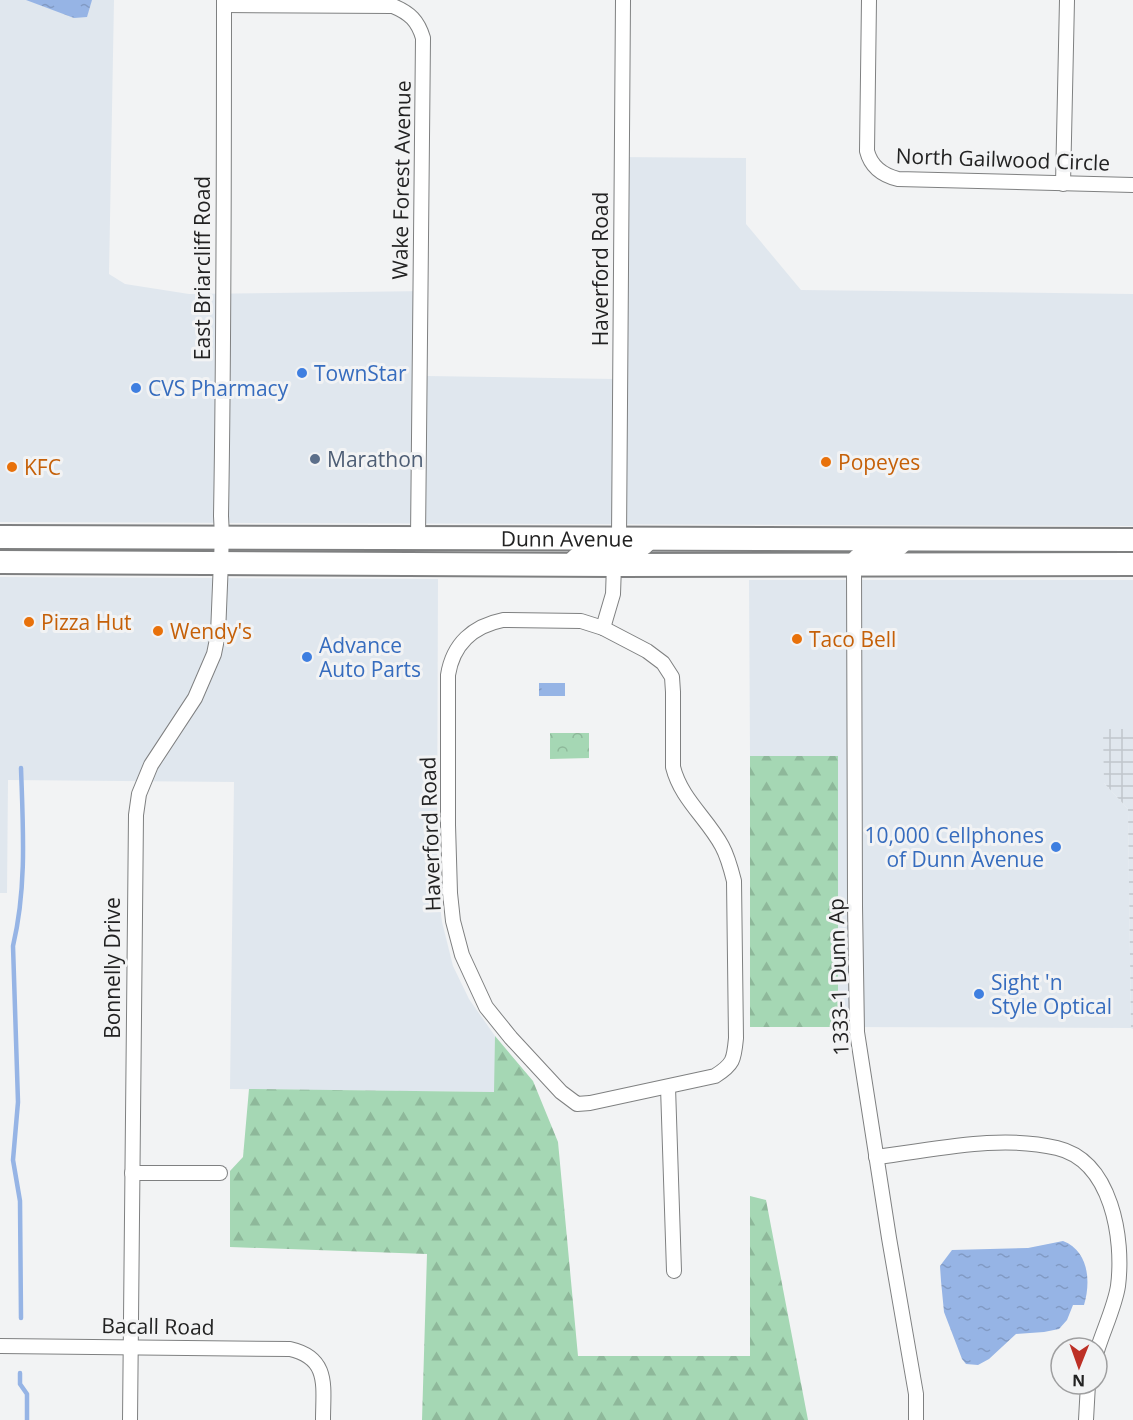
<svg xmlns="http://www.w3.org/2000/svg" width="1133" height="1420" font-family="'Open Sans',sans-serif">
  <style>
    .built { fill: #e0e7ee }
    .industrial { fill: url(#industrial-grid) }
    .forest { fill: url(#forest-firs) }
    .park { fill: url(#park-crowns) }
    .water { fill: url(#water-ripples) }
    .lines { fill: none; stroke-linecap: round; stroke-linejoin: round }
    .stream { stroke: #96b4e5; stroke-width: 4.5 }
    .street-casing { stroke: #7f8081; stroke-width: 16 }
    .secondary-casing { stroke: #7f8081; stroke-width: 22 }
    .primary-casing { stroke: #7f8081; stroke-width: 26 }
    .street { stroke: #fff; stroke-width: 14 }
    .secondary { stroke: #fff; stroke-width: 20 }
    .primary { stroke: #fff; stroke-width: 22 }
    .shop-dot { fill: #3f7fe0; stroke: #f2f3f4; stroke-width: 2 }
    .service-dot { fill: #5c6f8a; stroke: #f2f3f4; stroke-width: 2 }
    .food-dot { fill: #e8710a; stroke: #f2f3f4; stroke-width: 2 }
    .labels { text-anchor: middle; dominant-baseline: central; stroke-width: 6; stroke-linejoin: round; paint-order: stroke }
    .street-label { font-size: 21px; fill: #222; stroke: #f2f3f4 }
    .shop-label { font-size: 21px; fill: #366cbe; stroke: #f2f3f4; text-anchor: start }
    .service-label { font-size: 21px; fill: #4e5e75; stroke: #f2f3f4; text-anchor: start }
    .food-label { font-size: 21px; fill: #c56008; stroke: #f2f3f4; text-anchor: start }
  </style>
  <defs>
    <pattern id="industrial-grid" width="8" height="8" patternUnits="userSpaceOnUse" patternTransform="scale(1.5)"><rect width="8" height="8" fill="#e0e7ee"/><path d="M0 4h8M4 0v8" fill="none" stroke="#c0c6cc"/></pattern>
    <pattern id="forest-firs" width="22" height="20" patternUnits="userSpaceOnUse" patternTransform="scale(1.5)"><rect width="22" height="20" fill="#a5d7b4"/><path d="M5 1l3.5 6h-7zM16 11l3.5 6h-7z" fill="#8eb89a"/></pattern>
    <pattern id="park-crowns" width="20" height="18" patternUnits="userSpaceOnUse" patternTransform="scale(1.5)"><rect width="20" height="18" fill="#a5d7b4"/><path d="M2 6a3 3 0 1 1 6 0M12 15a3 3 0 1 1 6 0" fill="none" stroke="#8eb89a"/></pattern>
    <pattern id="water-ripples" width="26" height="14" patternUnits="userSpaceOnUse" patternTransform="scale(1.5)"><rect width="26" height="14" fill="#96b4e5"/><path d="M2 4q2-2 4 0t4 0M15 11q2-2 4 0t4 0" fill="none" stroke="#819ac4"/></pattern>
  </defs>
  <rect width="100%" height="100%" fill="#f2f3f4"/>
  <g class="built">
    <polygon points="0,0 114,0 109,274 125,284 189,294 428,291 427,376 614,379 615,157 746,158 746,224 801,290 1133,294 1133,526 0,522"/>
    <polygon points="0,577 438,579 437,881 442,922 453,966 469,999 495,1036 495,1092 230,1089 234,782 8,780 7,893 0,893"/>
    <polygon points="749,580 1133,580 1133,729 1104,729 1104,783 1128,809 1131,1028 838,1027 838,756 750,756"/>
  </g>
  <polygon class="industrial" points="1103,729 1133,729 1133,1029 1131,1028 1128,809 1104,783"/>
  <g class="forest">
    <rect x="750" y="756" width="88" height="271"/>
    <polygon points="495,1036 533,1081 558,1142 578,1356 750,1356 750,1196 766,1200 808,1420 422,1420 427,1254 230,1247 230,1171 243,1157 249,1089 494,1092"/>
  </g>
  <polygon class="park" points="550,733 589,733 589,758 550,759"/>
  <g class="water">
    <polygon points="26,0 92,0 87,17 74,18"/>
    <rect x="539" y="683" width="26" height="13"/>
    <path d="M1063 1241C1089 1251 1091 1282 1084 1305H1073L1067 1320 1059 1329 1044 1332 1016 1334 989 1359 978 1365 966 1364 962 1359 944 1312 941 1281 940 1266 952 1250 1028 1248Z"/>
  </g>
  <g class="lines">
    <g class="stream">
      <path d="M21 1318 20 1201 13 1160 18 1102 13 946C27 887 23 828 21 768"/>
      <polyline points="20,1373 20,1384 27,1394 27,1420"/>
    </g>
    <defs>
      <g id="street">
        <path d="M869 0 867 151C871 167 882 175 898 179L1133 185"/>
        <path d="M224 5 393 6C410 13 418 21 423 38L418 538"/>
        <polyline points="1063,184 1067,0"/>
        <polyline points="619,538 623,0"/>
        <polyline points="854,564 855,906 857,1032 889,1238 916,1394 916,1420"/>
        <path d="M503 620 581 621 603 628 647 651 663 663 672 677 673 692V767C681 799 707 818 722 846 728 857 731 869 734 881L736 1038C734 1059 734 1064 715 1076L590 1103 577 1104 561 1092 511 1038 486 1007 462 955 453 921 450 893 448 825V675C453 644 473 626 503 620Z"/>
        <polyline points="603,628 613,594 614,565"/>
        <polyline points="668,1087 674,1271"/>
        <path d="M876 1157C935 1150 999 1134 1057 1148 1112 1161 1124 1239 1118 1286 1115 1306 1103 1331 1097 1351"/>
        <polyline points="132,1173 220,1173"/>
        <path d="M0 1346 290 1349C330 1358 323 1387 323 1420"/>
        <path d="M130 1420 136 815 139 794 151 765 195 698 214 654 218 634 222 536 221 516C224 344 224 172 224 0"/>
        <polyline points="1086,1420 1088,1384"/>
      </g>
      <g id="secondary">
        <path d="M571 564C574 561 578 556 582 555 595 548 614 556 619 538"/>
        <path d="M854 564C862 549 881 556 894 549 898 547 902 542 906 539"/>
        <path d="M614 565V558L618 554C634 549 638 552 650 538"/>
      </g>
      <g id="primary">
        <path id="s1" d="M0 537 1133 540"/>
        <polyline points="0,562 614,565 1133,564"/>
      </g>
    </defs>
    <use href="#street" class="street-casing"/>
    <use href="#secondary" class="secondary-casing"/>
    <use href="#primary" class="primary-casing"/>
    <use href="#street" class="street"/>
    <use href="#secondary" class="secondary"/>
    <use href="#primary" class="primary"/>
  </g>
  <g class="shop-dot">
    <circle cx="302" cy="373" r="6"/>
    <circle cx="136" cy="388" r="6"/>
    <circle cx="307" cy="657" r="6"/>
    <circle cx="1056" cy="847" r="6"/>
    <circle cx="979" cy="994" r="6"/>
  </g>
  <circle class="service-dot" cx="315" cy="459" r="6"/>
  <g class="food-dot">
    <circle cx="826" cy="462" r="6"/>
    <circle cx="12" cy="467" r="6"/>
    <circle cx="29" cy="622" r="6"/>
    <circle cx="158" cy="631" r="6"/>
    <circle cx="797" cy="639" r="6"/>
  </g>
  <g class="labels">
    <g class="street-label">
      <text transform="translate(1003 159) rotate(2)">North Gailwood Circle</text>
      <text transform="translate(401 180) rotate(-89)">Wake Forest Avenue</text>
      <text transform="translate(202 268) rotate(-90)">East Briarcliff Road</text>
      <text transform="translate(600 269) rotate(-90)">Haverford Road</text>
      <text stroke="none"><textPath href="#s1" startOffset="567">Dunn Avenue</textPath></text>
      <text transform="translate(430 834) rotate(-92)">Haverford Road</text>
      <text transform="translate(112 968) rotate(-90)">Bonnelly Drive</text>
      <text transform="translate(838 977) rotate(-92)">1333-1 Dunn Ap</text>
      <text transform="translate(158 1326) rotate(1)">Bacall Road</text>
    </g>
    <g class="shop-label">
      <text x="314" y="373">TownStar</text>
      <text x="148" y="388">CVS Pharmacy</text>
      <text x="319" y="645">Advance<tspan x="319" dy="24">Auto Parts</tspan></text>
      <text x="1044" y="835" text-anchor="end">10,000 Cellphones<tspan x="1044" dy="24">of Dunn Avenue</tspan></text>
      <text x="991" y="982">Sight 'n<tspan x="991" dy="24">Style Optical</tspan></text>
    </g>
    <g class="service-label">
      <text x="327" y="459">Marathon</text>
    </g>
    <g class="food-label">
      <text x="838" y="462">Popeyes</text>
      <text x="24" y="467">KFC</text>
      <text x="41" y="622">Pizza Hut</text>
      <text x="170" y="631">Wendy's</text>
      <text x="809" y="639">Taco Bell</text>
    </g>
  </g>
  <g transform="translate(1079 1366) rotate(181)"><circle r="28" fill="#f2f3f4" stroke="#9f9fa0" stroke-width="1.5"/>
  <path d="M0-4.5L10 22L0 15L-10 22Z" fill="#bd3026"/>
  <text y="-9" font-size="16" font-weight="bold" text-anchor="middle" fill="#222222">N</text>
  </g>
</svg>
